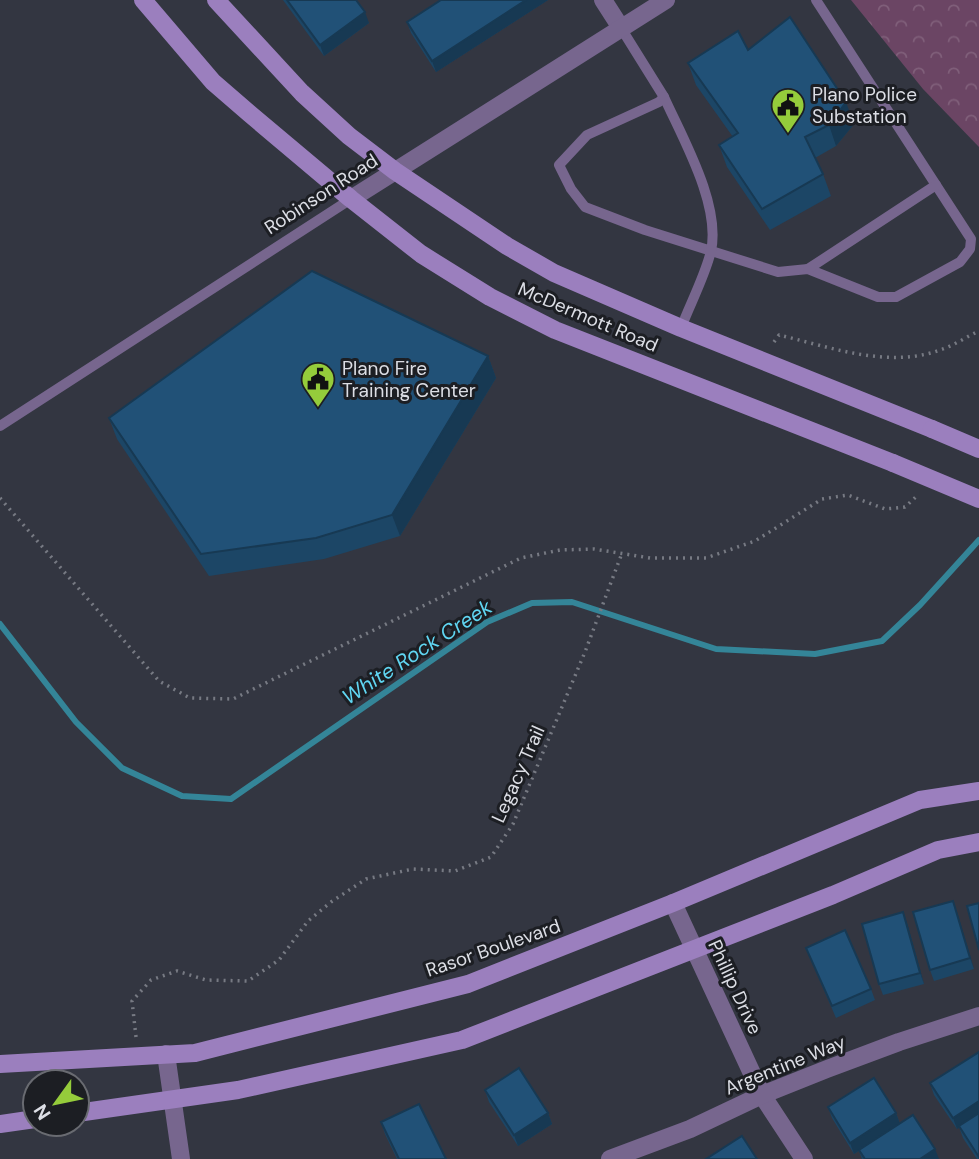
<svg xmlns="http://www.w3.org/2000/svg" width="979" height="1159" font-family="'DM Sans',sans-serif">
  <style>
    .forest { fill: url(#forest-crowns) }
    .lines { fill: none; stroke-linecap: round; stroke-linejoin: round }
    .stream { stroke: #348598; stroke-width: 6 }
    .path { stroke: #777a83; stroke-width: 3.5; stroke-dasharray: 2 5; stroke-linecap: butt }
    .service { stroke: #77668e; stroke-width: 10 }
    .minor { stroke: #77668e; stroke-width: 18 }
    .tertiary { stroke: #77668e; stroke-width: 18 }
    .secondary { stroke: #9b7fbe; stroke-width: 18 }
    .secondary-bridge { stroke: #9b7fbe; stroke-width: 18 }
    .wall { fill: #1c4666 }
    .shaded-wall { fill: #173953 }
    .building { fill: #215177; stroke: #173953; stroke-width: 2 }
    .labels { text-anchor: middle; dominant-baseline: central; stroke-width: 6; stroke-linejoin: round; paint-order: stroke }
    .poi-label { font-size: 19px; fill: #dcdee5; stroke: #1c1e23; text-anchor: start }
    .street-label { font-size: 19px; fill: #dcdee5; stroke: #1c1e23 }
    .water-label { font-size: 21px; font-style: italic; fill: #60d6f2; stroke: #1c1e23 }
  </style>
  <defs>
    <pattern id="forest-crowns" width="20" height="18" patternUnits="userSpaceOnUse" patternTransform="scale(1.75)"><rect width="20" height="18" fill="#6b4564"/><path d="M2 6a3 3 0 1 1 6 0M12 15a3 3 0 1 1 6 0" fill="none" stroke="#805f7a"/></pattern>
  </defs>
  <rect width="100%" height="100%" fill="#333641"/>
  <polygon class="forest" points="851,0 979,0 979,147 923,89"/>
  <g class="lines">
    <polyline class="stream" points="0,624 76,722 122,768 182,796 231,799 487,622 532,603 572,602 716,649 815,654 882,641 920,605 979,540"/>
    <g class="path">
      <path d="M774 342 779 335C830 347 888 369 940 350 953 346 966 337 979 331"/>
      <polyline points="0,498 159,681 190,698 233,699 521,558 560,550 594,549 650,558 706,558 755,541 822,499 848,495 885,509 905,507 919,494"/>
      <polyline points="136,1037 132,1001 151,980 177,971 206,980 248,981 279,960 308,921 331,902 366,879 413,869 455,871 491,857 513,824 585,652 622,553"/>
    </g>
    <g class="service">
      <polyline points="621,28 664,97 659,102 587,135 559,165 571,189 585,207 645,230 778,272 808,269 878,297 896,297 960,262 970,249 971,239 816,0"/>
      <path d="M664 97C683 139 721 205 711 251 705 276 690 304 681 328"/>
      <polyline points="808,269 936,185"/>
      <polyline points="0,426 351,199"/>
    </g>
    <g class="minor">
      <polyline points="603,0 621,28"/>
      <polyline points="673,903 762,1095 804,1159"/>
      <polyline points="166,1054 181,1159"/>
      <polyline points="610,1159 690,1129 762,1095 827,1069 899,1042 979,1016"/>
    </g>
    <polyline class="tertiary" points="351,199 666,0"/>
    <g class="secondary">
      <polyline points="143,0 213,82 250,114 351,199 421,254 490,297 555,330 893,463"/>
      <polyline points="216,0 302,93 349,136 395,171 507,246 554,273 681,328 932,429"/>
      <polyline points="0,1064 195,1053 468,984 673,903 920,800 979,791"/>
      <polyline points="77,1113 238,1090 462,1040 833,895 938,850 979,842"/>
      <polyline points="0,1124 35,1119"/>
    </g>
    <g class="secondary-bridge">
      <polyline points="932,429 979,449"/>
      <polyline points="893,463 979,499"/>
    </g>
  </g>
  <g class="wall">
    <polygon points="283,0 356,0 369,23 324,56"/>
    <polygon points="441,0 548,0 436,72 411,33 407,22"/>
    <polygon points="748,50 854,124 836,146 815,158 823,174 831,196 770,230 727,167 719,145 733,137 696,85 688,63"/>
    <polygon points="488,356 496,378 400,536 324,559 209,576 117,439 109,418"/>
    <polygon points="953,901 974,969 934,981 930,970"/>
    <polygon points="907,923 924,984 883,995 879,984"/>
    <polygon points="806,948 871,989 875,1000 836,1018"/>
    <polygon points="979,1052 979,1159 977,1159 963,1138 959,1127 957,1129 934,1095 930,1083"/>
    <polygon points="485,1090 548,1113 552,1124 518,1146 489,1102"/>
    <polygon points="828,1107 896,1113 900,1124 939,1159 862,1159 859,1151 854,1154 832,1118"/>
    <polygon points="381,1122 446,1159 397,1159 385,1134"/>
  </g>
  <g class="shaded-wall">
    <polygon points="526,0 548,0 436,72 432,61"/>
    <polygon points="365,12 369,23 324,56 320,45"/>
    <polygon points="846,102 854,124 836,146 829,125"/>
    <polygon points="488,356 496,378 400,536 392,515"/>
    <polygon points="953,901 957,912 974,969 970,958"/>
    <polygon points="903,912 907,923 924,984 920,973"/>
    <polygon points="979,1101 979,1114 957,1129 953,1118"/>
    <polygon points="548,1113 552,1124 518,1146 514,1135"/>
    <polygon points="896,1113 900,1124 854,1154 850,1143"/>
    <polygon points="935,1149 939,1159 920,1159"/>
  </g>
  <g class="building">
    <polygon points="287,0 356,0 365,12 320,45"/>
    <polygon points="441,0 526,0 432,61 407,22"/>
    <polygon points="790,17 846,102 829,125 805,137 823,174 762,209 719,145 738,133 688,63 738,31 748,50"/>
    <polygon points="312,271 488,356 392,515 316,538 201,554 109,418"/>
    <polygon points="953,901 970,958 930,970 913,912"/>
    <polygon points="979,903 979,950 967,906"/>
    <polygon points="903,912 920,973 879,984 862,924"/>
    <polygon points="845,930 871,989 832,1006 806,948"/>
    <polygon points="979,1052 979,1101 953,1118 930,1083"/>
    <polygon points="519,1068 548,1113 514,1135 485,1090"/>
    <polygon points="874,1078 896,1113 850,1143 828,1107"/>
    <polygon points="419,1104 446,1159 399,1159 381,1122"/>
    <polygon points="979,1113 979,1157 959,1126"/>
    <polygon points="913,1115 935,1149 920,1159 865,1159 859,1150"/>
    <polygon points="742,1136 757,1159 706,1159"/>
  </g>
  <defs>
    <symbol id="civic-pin" viewBox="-11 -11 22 30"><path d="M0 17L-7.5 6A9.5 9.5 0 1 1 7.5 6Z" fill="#95cc3b" stroke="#1c1e23"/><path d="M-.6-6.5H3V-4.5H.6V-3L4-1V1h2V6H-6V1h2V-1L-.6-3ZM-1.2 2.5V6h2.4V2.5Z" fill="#111"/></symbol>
  </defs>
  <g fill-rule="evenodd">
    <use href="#civic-pin" x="769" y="86" width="38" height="52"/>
    <use href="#civic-pin" x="299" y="360" width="38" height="52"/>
  </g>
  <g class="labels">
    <g class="poi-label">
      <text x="812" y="94">Plano Police<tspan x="812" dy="22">Substation</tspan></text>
      <text x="342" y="368">Plano Fire<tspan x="342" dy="22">Training Center</tspan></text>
    </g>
    <g class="street-label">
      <text transform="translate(321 194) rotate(-33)">Robinson Road</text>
      <text transform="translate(588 317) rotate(23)">McDermott Road</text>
      <text transform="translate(518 774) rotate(-66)">Legacy Trail</text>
      <text transform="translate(493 948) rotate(-19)">Rasor Boulevard</text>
      <text transform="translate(735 987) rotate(65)">Phillip Drive</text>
      <text transform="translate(785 1065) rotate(-22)">Argentine Way</text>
    </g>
    <g class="water-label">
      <text transform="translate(417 652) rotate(-33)">White Rock Creek</text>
    </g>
  </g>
  <g transform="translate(56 1103) rotate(237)"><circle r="33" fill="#1c1e23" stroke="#696b71" stroke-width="2"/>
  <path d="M0-5L12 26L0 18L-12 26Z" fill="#95cc3b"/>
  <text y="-10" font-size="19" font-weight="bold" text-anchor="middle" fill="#dcdee5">N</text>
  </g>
</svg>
